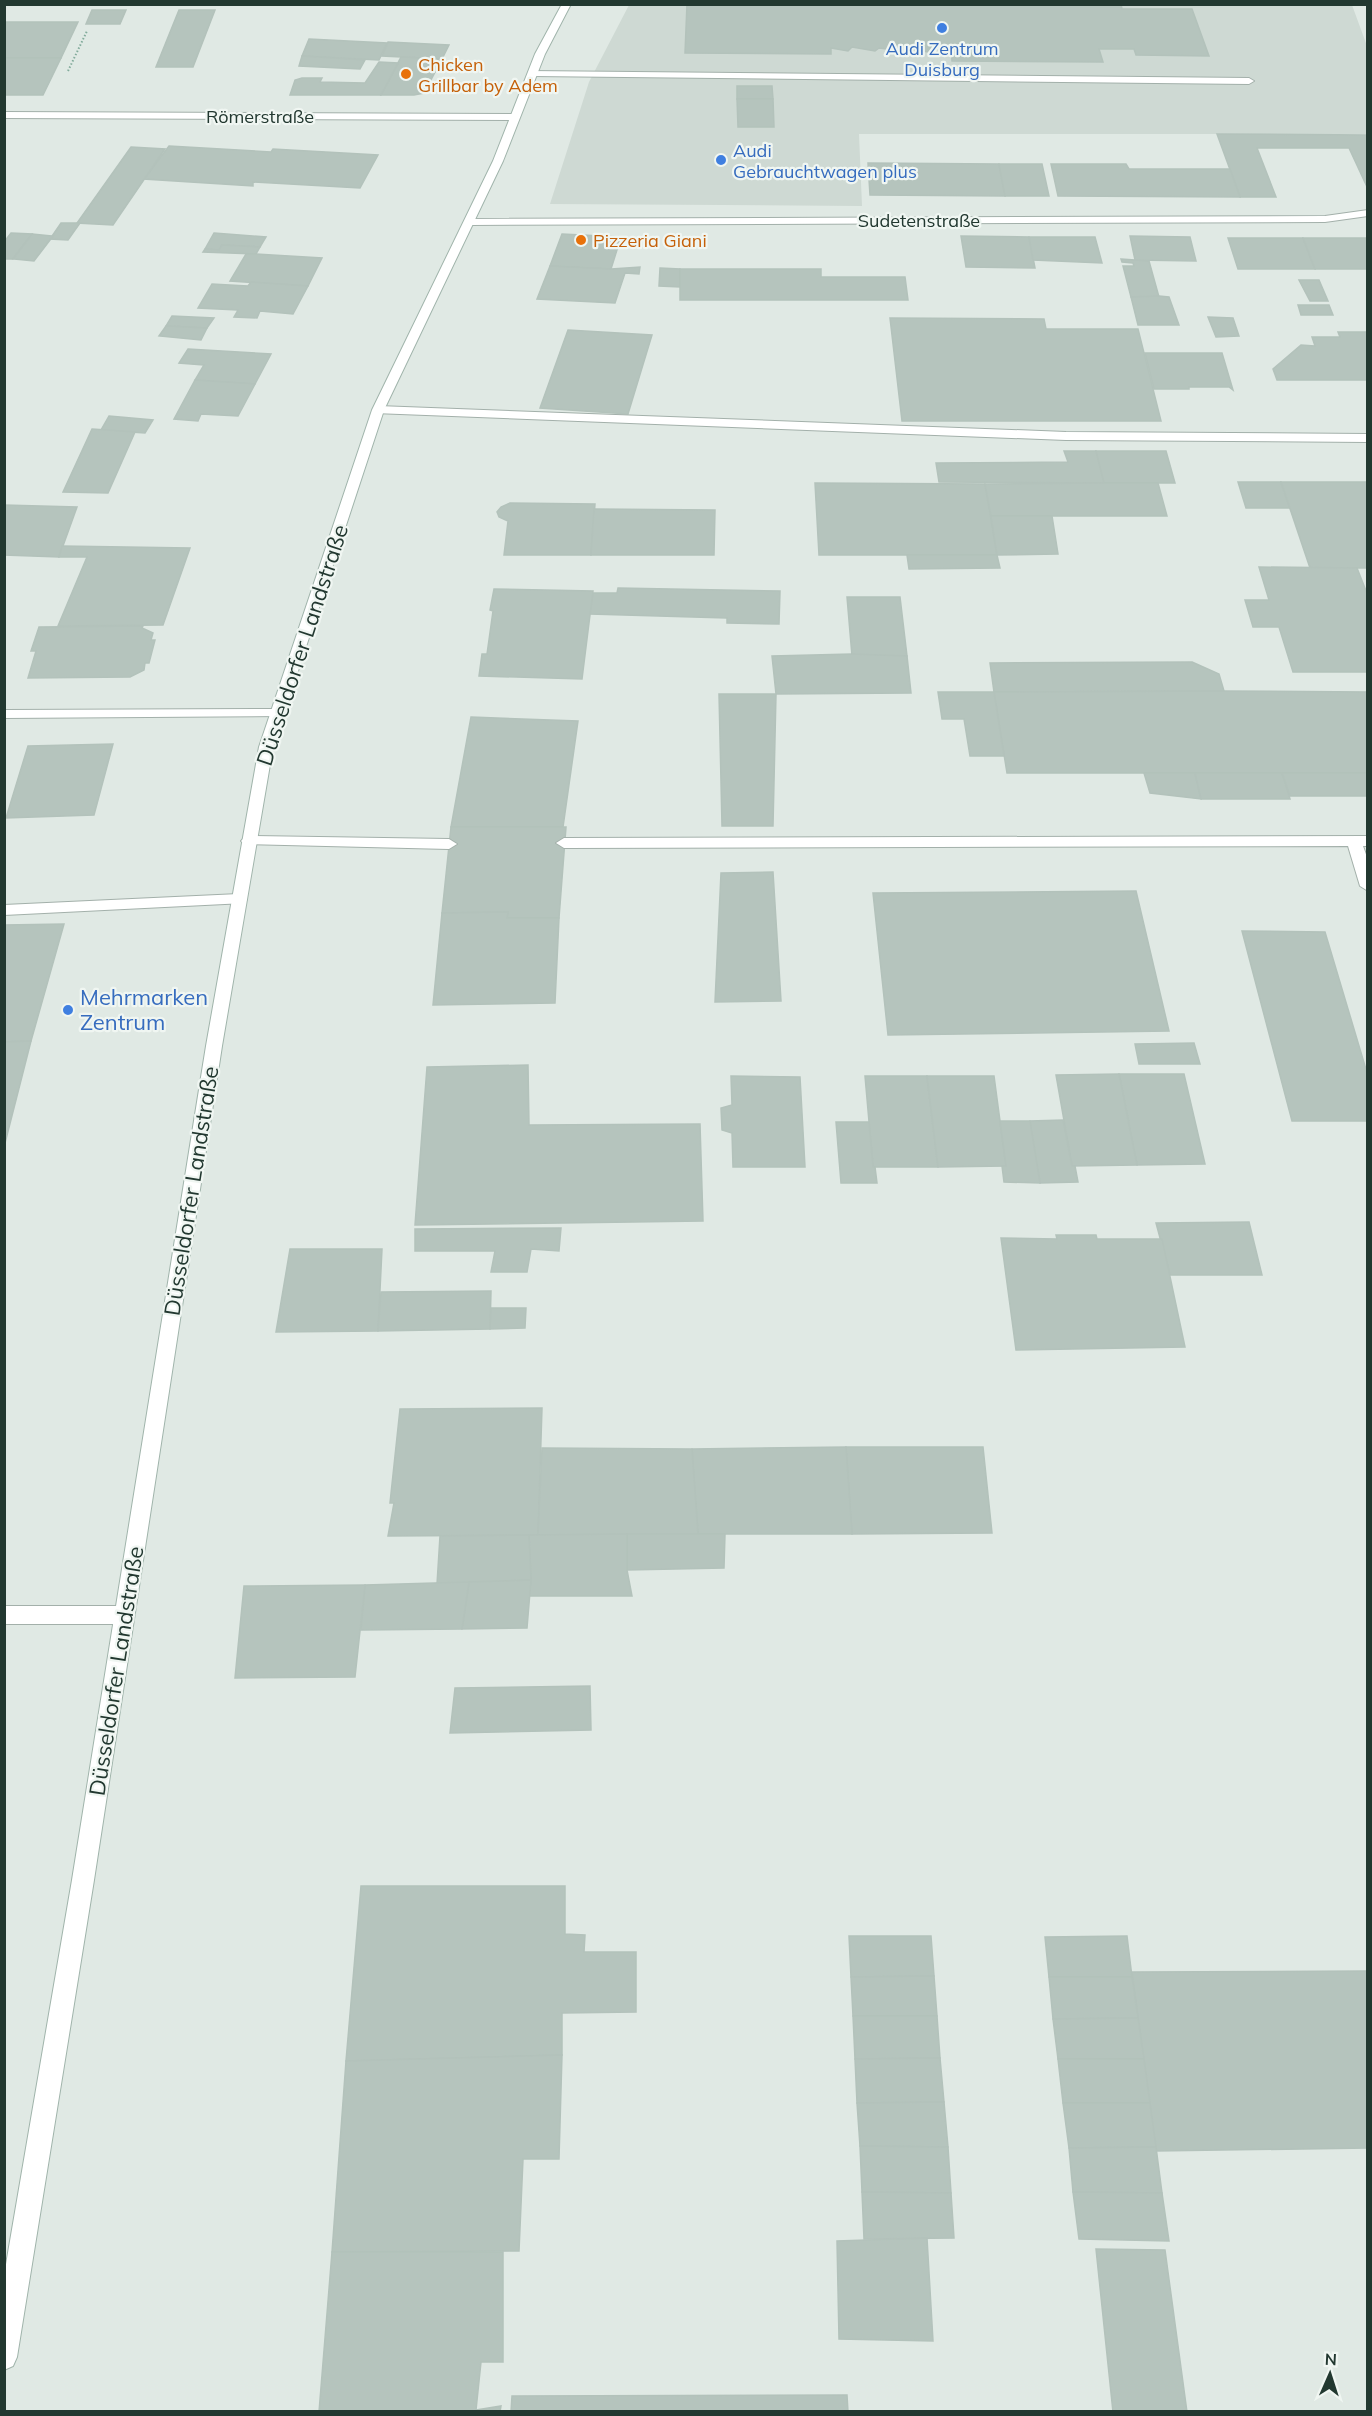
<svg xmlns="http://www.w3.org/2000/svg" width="1372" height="2416" font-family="Mulish,sans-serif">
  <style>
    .built { fill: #ced9d3 }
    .building { fill: #b5c4bd; stroke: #b3c2bb; stroke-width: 1.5 }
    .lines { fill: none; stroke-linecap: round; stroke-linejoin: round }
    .service-casing { stroke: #a3b0aa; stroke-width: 2 }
    .minor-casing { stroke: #a3b0aa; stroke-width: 2 }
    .secondary-casing { stroke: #a0b4ab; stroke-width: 2 }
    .path { stroke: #82ab9b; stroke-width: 2; stroke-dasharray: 1.5 2; stroke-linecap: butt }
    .service { fill: #fff; fill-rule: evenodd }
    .minor { fill: #fff; fill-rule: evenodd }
    .secondary { fill: #fff; fill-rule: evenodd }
    .shop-dot { fill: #3f7fe0; stroke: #f0f6f2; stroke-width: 2 }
    .food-dot { fill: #e8710a; stroke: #f0f6f2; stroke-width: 2 }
    .labels { text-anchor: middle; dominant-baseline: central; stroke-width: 4.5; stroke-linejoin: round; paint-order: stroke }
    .far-shop-label { font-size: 18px; fill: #366cbe; stroke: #f0f6f2 }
    .far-food-label { font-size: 18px; fill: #c56008; stroke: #f0f6f2; text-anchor: start }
    .far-street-label { font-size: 18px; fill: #223830; stroke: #f0f6f2 }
    .street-label { font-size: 22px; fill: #223830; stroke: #f0f6f2 }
    .shop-label { font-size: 22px; fill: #366cbe; stroke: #f0f6f2; text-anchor: start }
  </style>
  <rect width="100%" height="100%" fill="#e0e9e4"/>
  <polygon class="built" points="629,5 1352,5 1367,46 1367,134 859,134 862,206 550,204 589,82"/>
  <g class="building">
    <polygon points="687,4 1121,4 1122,9 1192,9 1209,56 1136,55 1134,49 1099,49 1103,62 952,61 951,47 933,47 928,52 904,48 902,51 879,48 875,51 852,47 848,51 831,48 831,54 685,53"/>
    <polygon points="92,10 126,10 120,24 86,24"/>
    <polygon points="179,10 215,10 193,67 156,67"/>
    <polygon points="4,22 78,22 61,58 4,58"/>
    <polygon points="309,39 387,43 379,60 302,56"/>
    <polygon points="388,42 449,45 442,59 382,56"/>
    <polygon points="302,56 365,60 360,69 299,66"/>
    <polygon points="401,57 442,59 424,93 414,95 381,95"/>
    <polygon points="4,58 61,58 43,95 4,95"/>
    <polygon points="379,62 398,63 381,95 290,95 295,80 302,78 322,78 320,82 365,83"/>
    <polygon points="737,86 772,86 773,99 737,99"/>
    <polygon points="737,99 773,99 774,127 738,127"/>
    <polygon points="1217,134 1368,135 1368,189 1349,148 1257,148 1276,197 1240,197"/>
    <polygon points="169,146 271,152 273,149 378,155 360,188 253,182 253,186 144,179"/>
    <polygon points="131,147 165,149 113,225 77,223"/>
    <polygon points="868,163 999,164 1005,196 870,195"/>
    <polygon points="999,164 1042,164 1049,196 1005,196"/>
    <polygon points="1051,164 1126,164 1129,169 1230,169 1240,197 1058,196"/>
    <polygon points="61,223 80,223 68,240 50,239"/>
    <polygon points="11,233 32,234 13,259 4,259 4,242"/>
    <polygon points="214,233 266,237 260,247 222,245 219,250 205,249"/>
    <polygon points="32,234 53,236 34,261 13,259"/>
    <polygon points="562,234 621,237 611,269 550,266"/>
    <polygon points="961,236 1029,237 1035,268 966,267"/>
    <polygon points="1130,236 1190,237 1196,261 1135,260"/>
    <polygon points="1029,237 1095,237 1102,263 1033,260"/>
    <polygon points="1228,238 1303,238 1315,269 1238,269"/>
    <polygon points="1303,238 1368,238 1368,269 1315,269"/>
    <polygon points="222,245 260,247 256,254 203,252 205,249 219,250"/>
    <polygon points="246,254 256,254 322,258 308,286 230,281"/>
    <polygon points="1121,259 1149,261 1159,297 1131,297 1123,266 1134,266 1133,263 1122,262"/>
    <polygon points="550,266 611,269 640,267 639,274 625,273 615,303 537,299"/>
    <polygon points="660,268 680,269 680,287 659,286"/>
    <polygon points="680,269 821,269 821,277 905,277 908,300 680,300"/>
    <polygon points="1299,280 1319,280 1328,301 1310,301"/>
    <polygon points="251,282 308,286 293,314 260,311 257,318 234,317 238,310 198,308 212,284 248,286"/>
    <polygon points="1159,296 1169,297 1179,325 1138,325 1131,297"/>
    <polygon points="1298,305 1329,305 1333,315 1301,315"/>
    <polygon points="172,316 214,318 207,328 166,326"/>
    <polygon points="1208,317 1233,318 1239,336 1216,337"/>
    <polygon points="890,318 1044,319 1046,329 1138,329 1161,421 902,421"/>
    <polygon points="166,326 207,328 201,340 159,336"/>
    <polygon points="568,330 652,335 628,414 540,408"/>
    <polygon points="1338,332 1368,332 1368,380 1277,380 1273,369 1301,345 1315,346 1312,337 1340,337"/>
    <polygon points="188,349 271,354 255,384 195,380 204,365 179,363"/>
    <polygon points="1145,353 1222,353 1233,390 1229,387 1189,387 1189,389 1154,389"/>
    <polygon points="195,380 255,384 238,416 201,414 198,421 174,419"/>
    <polygon points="109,416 153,420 145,433 101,430"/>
    <polygon points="92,429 135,432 108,493 63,492"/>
    <polygon points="1064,451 1096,451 1104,483 939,482 936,463 1068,462"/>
    <polygon points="1096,451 1166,451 1175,483 1104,483"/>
    <polygon points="1238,482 1281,482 1290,508 1246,508"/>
    <polygon points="1281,482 1368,482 1368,568 1310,568"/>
    <polygon points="815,483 985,484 997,555 819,555"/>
    <polygon points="1104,483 1158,483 1167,516 991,516 985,484"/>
    <polygon points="510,503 595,504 591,555 504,555 508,521 499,517 497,512 501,507"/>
    <polygon points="4,505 77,507 59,557 4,555"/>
    <polygon points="594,509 715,510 714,555 591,555"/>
    <polygon points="991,516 1052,516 1058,554 997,555"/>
    <polygon points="62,546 190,548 163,625 58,626 87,557 59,557"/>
    <polygon points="907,555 997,555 1000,568 909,569"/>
    <polygon points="1259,567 1357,568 1368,596 1368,672 1293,672 1279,627 1253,627 1245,600 1269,600"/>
    <polygon points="618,588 780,591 779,624 727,623 727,618 590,614 593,593 617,593"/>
    <polygon points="494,589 593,591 582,679 479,676 482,654 487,654 493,611 490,610"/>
    <polygon points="847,597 900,597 907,656 852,656"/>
    <polygon points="143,626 142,628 153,633 151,640 155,640 149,663 145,663 144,670 130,677 28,678 36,651 31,651 39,627"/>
    <polygon points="852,654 907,656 911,693 776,694 772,656"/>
    <polygon points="1192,662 1219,674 1224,691 994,692 990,663"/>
    <polygon points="1224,691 1368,692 1368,773 1007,773 994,692"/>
    <polygon points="938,692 994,692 1004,756 970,756 964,719 942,719"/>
    <polygon points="719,694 776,694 773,826 722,826"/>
    <polygon points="471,717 578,721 563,827 451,827"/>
    <polygon points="113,744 94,815 6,818 28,746"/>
    <polygon points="1144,773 1195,773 1201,799 1150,793"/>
    <polygon points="1195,773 1282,773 1290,799 1201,799"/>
    <polygon points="1282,773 1368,773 1368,796 1290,796"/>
    <polygon points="451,827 566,827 559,918 507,918 508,912 442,913"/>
    <polygon points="773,872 781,1001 715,1002 721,873"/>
    <polygon points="1136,891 1169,1031 888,1035 873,893"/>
    <polygon points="508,912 507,918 559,918 555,1003 433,1005 442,913"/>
    <polygon points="64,924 31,1041 4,1042 4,925"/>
    <polygon points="1242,931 1325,932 1368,1076 1368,1121 1292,1121"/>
    <polygon points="31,1041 4,1147 4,1042"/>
    <polygon points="1194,1043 1200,1064 1139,1064 1135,1044"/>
    <polygon points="528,1065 529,1125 700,1124 703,1221 415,1225 427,1067"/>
    <polygon points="1119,1074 1184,1074 1205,1164 1137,1165"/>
    <polygon points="1119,1074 1137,1165 1072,1166 1056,1075"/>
    <polygon points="731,1076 800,1077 805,1167 733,1167 732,1133 722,1130 721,1108 732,1105"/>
    <polygon points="865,1076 927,1076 938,1167 873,1167"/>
    <polygon points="927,1076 994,1076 1006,1166 938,1167"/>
    <polygon points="1063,1120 1072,1166 1075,1166 1078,1182 1040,1183 1030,1121"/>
    <polygon points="1000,1121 1030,1121 1040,1183 1004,1182 1002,1166 1006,1166"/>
    <polygon points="836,1122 869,1122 873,1167 875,1167 877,1183 841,1183"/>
    <polygon points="1249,1222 1262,1275 1170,1275 1156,1223"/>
    <polygon points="561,1228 559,1251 531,1249 527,1272 491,1272 495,1251 415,1251 415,1229"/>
    <polygon points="1056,1235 1096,1235 1097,1239 1162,1239 1185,1347 1016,1350 1001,1238 1057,1239"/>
    <polygon points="290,1249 382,1249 378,1331 276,1332"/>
    <polygon points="491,1291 490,1329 378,1331 381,1292"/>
    <polygon points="491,1308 526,1308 525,1328 490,1329"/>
    <polygon points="542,1408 538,1535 388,1536 394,1503 390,1503 400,1409"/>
    <polygon points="846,1447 983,1447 992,1533 852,1534"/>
    <polygon points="846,1447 852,1534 698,1534 692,1449"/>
    <polygon points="542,1448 692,1449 698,1534 538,1535"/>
    <polygon points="627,1534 725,1534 724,1568 627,1570"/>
    <polygon points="627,1534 627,1570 632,1596 529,1596 531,1580 529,1535"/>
    <polygon points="529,1535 531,1580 437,1584 440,1536"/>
    <polygon points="531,1580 527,1628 462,1629 469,1582"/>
    <polygon points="469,1582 462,1629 361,1630 365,1585"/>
    <polygon points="365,1585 355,1677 235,1678 244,1586"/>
    <polygon points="590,1686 591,1730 450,1733 455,1688"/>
    <polygon points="361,1886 565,1886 565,1934 585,1935 584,1952 636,1952 636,2012 562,2013 562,2055 346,2061"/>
    <polygon points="849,1936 931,1936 934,1976 851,1977"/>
    <polygon points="1127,1936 1132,1977 1049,1977 1045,1937"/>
    <polygon points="1368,1971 1368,2148 1156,2151 1132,1972"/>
    <polygon points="934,1976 937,2016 853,2016 851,1977"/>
    <polygon points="1049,1977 1132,1977 1138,2018 1053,2019"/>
    <polygon points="853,2016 937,2016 940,2058 855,2059"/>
    <polygon points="1138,2018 1144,2059 1058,2059 1053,2019"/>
    <polygon points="562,2055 559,2159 523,2159 519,2251 332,2252 346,2061"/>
    <polygon points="940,2058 944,2102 857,2103 855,2059"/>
    <polygon points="1058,2059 1144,2059 1150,2103 1063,2103"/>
    <polygon points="944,2102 948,2147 860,2146 857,2103"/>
    <polygon points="1063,2103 1150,2103 1156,2147 1069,2148"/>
    <polygon points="860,2146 948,2147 951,2193 862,2192"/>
    <polygon points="1156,2147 1162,2193 1073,2192 1069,2148"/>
    <polygon points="862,2192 951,2193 954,2238 864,2239"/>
    <polygon points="1073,2192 1162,2193 1169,2241 1079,2239"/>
    <polygon points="927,2238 933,2341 839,2339 837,2241"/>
    <polygon points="1096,2249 1165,2250 1187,2412 1113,2412"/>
    <polygon points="332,2252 503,2252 503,2362 481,2362 476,2410 501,2406 500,2412 319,2412"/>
    <polygon points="847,2395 848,2412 511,2412 512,2396"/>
  </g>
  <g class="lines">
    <defs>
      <g id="service">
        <polygon points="529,71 1249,78 1254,81 1249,84 532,76 529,75"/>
        <polygon points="378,406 1066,432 1368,434 1368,442 1066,440 374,413 374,407"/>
        <polygon points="277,709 282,710 284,713 282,716 4,718 4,710"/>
        <polygon points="249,836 449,839 457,844 449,849 244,844 241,841 244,838"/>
        <polygon points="1368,836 1368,846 1363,846 1368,860 1368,891 1360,886 1348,846 564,848 556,843 564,838"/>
        <polygon points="239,894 247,899 245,903 4,915 4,905"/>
        <polygon points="4,1606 124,1606 131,1609 134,1615 131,1621 124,1624 4,1624"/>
      </g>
      <g id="minor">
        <polygon points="4,112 515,114 520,117 515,120 4,118"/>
        <polygon points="1368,210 1368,216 1325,222 470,225 465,222 470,219 1325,216"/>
      </g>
      <polygon id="secondary" points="562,4 571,4 545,54 503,161 384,410 273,747 222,1046 94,1880 17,2357 13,2366 4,2370 4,2276 72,1880 206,1046 259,747 372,410 493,161 535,54"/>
    </defs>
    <use href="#service" class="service-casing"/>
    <use href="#minor" class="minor-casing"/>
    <use href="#secondary" class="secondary-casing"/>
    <polyline class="path" points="68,71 87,31"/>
    <use href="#service" class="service"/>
    <use href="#minor" class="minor"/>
    <use href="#secondary" class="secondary"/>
  </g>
  <g class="shop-dot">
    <circle cx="942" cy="28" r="6"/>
    <circle cx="721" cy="160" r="6"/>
    <circle cx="68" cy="1010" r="6"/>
  </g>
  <g class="food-dot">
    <circle cx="406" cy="74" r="6"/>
    <circle cx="581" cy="240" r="6"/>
  </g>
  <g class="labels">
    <g class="far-shop-label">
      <text x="942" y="48">Audi Zentrum<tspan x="942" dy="21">Duisburg</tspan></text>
      <text x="733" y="150" text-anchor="start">Audi<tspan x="733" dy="21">Gebrauchtwagen plus</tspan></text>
    </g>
    <g class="far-food-label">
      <text x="418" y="64">Chicken<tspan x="418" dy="21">Grillbar by Adem</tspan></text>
      <text x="593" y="240">Pizzeria Giani</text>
    </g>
    <g class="far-street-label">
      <text x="260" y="116">Römerstraße</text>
      <text x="919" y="220">Sudetenstraße</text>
    </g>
    <g class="street-label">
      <text transform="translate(302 645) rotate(-72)">Düsseldorfer Landstraße</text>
      <text transform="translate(191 1191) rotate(-81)">Düsseldorfer Landstraße</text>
      <text transform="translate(116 1671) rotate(-81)">Düsseldorfer Landstraße</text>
    </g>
    <g class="shop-label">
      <text x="80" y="997">Mehrmarken<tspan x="80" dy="25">Zentrum</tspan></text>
    </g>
  </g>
  <rect width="1372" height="2416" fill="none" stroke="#223830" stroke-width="12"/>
  <g transform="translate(1330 2374) rotate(3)" stroke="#f0f6f2" stroke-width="4.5" paint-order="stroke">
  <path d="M0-4.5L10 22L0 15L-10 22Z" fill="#223830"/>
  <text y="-9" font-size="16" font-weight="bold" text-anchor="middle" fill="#223830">N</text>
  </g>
</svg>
